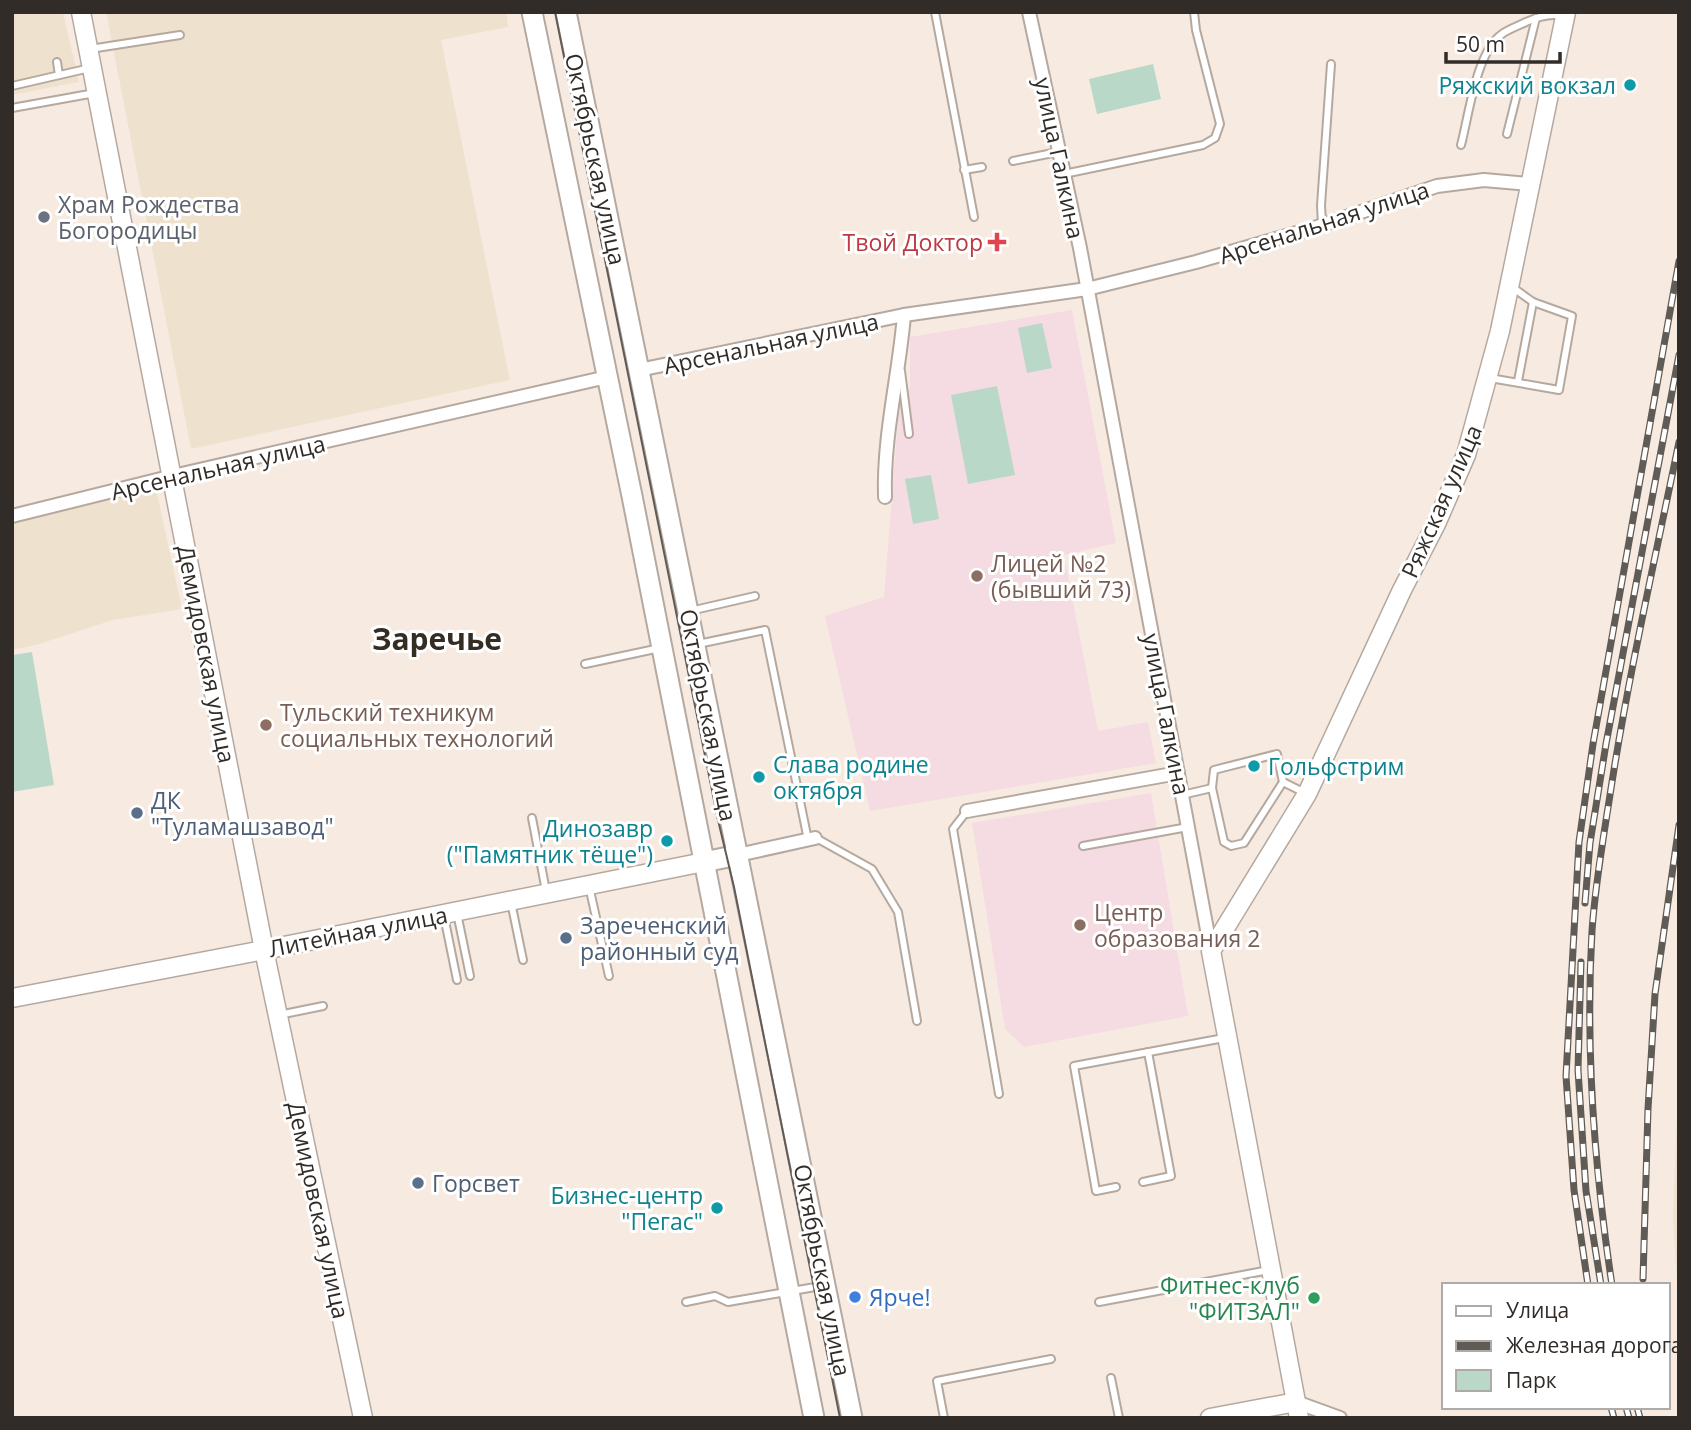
<svg xmlns="http://www.w3.org/2000/svg" width="1691" height="1430" font-family="'Open Sans',sans-serif">
  <style>
    .industrial { fill: #eee2ce }
    .education { fill: #f5dbe2 }
    .green { fill: #bad8c8 }
    .lines { fill: none; stroke-linecap: round; stroke-linejoin: round }
    .lane-casing { stroke: #b5a99f; stroke-width: 10 }
    .street-casing { stroke: #b5a99f; stroke-width: 16 }
    .secondary-casing { stroke: #b5a99f; stroke-width: 21 }
    .primary-casing { stroke: #b5a99f; stroke-width: 23 }
    .lane { stroke: #fff; stroke-width: 6 }
    .street { stroke: #fff; stroke-width: 12 }
    .secondary { stroke: #fff; stroke-width: 18 }
    .primary { stroke: #fff; stroke-width: 19 }
    .tram { stroke: #615b55; stroke-width: 2 }
    .rail-casing { stroke: #615b55; stroke-width: 7 }
    .rail { stroke: #fff; stroke-width: 4.5; stroke-dasharray: 13; stroke-linecap: butt }
    .culture-dot { fill: #0f9aa8; stroke: #fff; stroke-width: 2.5 }
    .worship-dot { fill: #6b7280; stroke: #fff; stroke-width: 2.5 }
    .health-dot { fill: #e0444e; stroke: #fff; stroke-width: 2.5 }
    .education-dot { fill: #8d6e63; stroke: #fff; stroke-width: 2.5 }
    .service-dot { fill: #5c6f8a; stroke: #fff; stroke-width: 2.5 }
    .shop-dot { fill: #3f7fe0; stroke: #fff; stroke-width: 2.5 }
    .leisure-dot { fill: #2e9e5b; stroke: #fff; stroke-width: 2.5 }
    .labels { text-anchor: middle; dominant-baseline: central; stroke-width: 6; stroke-linejoin: round; paint-order: stroke }
    .culture-label { font-size: 23px; fill: #0d838f; stroke: #fff; text-anchor: end }
    .street-label { font-size: 23px; fill: #312c28; stroke: #fff }
    .worship-label { font-size: 23px; fill: #5b616d; stroke: #fff; text-anchor: start }
    .health-label { font-size: 23px; fill: #be3a42; stroke: #fff; text-anchor: end }
    .education-label { font-size: 23px; fill: #785e54; stroke: #fff; text-anchor: start }
    .service-label { font-size: 23px; fill: #4e5e75; stroke: #fff; text-anchor: start }
    .leisure-label { font-size: 23px; fill: #27864d; stroke: #fff; text-anchor: end }
    .shop-label { font-size: 23px; fill: #366cbe; stroke: #fff; text-anchor: start }
    .district-label { font-size: 30px; font-weight: bold; fill: #352c24; stroke: #fff }
  </style>
  <rect width="100%" height="100%" fill="#f7ebe1"/>
  <g class="industrial">
    <polygon points="12,12 63,12 79,82 12,95"/>
    <polygon points="106,12 506,12 508,27 441,40 510,380 191,449"/>
    <polygon points="153,475 182,609 113,620 36,645 12,650 12,507"/>
    <polygon points="1679,1060 1679,1321 1673,1216"/>
  </g>
  <g class="education">
    <polygon points="1072,310 1116,543 1064,555 1098,731 1148,722 1156,763 870,811 825,616 884,597 900,395 910,388 910,337"/>
    <polygon points="1151,793 1188,1016 1024,1047 1005,1029 972,823"/>
  </g>
  <g class="green">
    <polygon points="1153,64 1161,99 1097,114 1089,79"/>
    <polygon points="1042,323 1052,368 1027,373 1018,328"/>
    <polygon points="997,386 1015,475 968,484 951,395"/>
    <polygon points="931,475 939,519 913,524 905,479"/>
    <polygon points="32,652 54,785 12,792 12,655"/>
  </g>
  <g class="lines">
    <defs>
      <g id="lane">
        <polyline points="935,12 974,217"/>
        <polyline points="90,49 180,35"/>
        <polyline points="57,62 59,75"/>
        <polyline points="12,86 90,68"/>
        <polyline points="12,108 95,93"/>
        <polyline points="1507,134 1536,18"/>
        <path d="M1461 145C1469 115 1476 52 1502 34 1509 29 1518 26 1526 22 1537 17 1551 13 1563 16"/>
        <polyline points="1013,161 1058,152"/>
        <polyline points="964,170 982,167"/>
        <polyline points="1064,174 1203,145 1215,138 1220,124 1196,30 1194,12"/>
        <polyline points="1322,225 1321,205 1331,64"/>
        <polyline points="1512,287 1533,302 1518,381"/>
        <polyline points="901,371 909,434"/>
        <polyline points="1490,378 1559,390 1572,316 1533,302"/>
        <polyline points="690,611 755,596"/>
        <polyline points="698,644 765,630 808,840"/>
        <polyline points="585,664 660,648"/>
        <polyline points="1212,788 1214,770 1277,754 1283,782"/>
        <polyline points="1182,795 1212,788 1224,842 1231,846 1244,843 1283,782 1305,793"/>
        <polyline points="967,811 953,829 999,1094"/>
        <polyline points="532,818 546,891"/>
        <polyline points="816,838 872,869 898,912 917,1021"/>
        <polyline points="1083,846 1188,827"/>
        <polyline points="589,886 609,976"/>
        <polyline points="511,902 523,960"/>
        <polyline points="457,913 470,976"/>
        <polyline points="444,916 457,980"/>
        <polyline points="279,1015 323,1006"/>
        <polyline points="1143,1182 1171,1176 1148,1052"/>
        <polyline points="1116,1187 1096,1191 1074,1066 1224,1038"/>
        <polyline points="686,1302 715,1296 728,1302 821,1286"/>
        <polyline points="1099,1302 1269,1270"/>
        <polyline points="1111,1378 1119,1418"/>
        <polyline points="944,1418 937,1381 1051,1359"/>
      </g>
      <g id="street">
        <polyline points="1029,12 1080,248 1211,951"/>
        <polyline points="639,370 904,315 1087,289 1196,262 1314,228 1437,186 1484,180 1529,184"/>
        <path d="M885 497C883 436 899 376 904 315"/>
        <polyline points="12,516 173,476 607,377"/>
        <polyline points="967,811 1178,773"/>
        <polyline points="738,855 815,838"/>
        <polyline points="1296,1402 1340,1418"/>
      </g>
      <g id="secondary">
        <polyline points="81,12 264,950 363,1418"/>
        <polyline points="12,998 264,950 704,862"/>
        <polyline points="1210,1418 1296,1402"/>
        <polyline points="1299,1418 1211,951 1307,794 1402,590 1436,524 1466,455 1500,331 1566,12"/>
      </g>
      <g id="primary">
        <polyline points="532,12 632,496 814,1418"/>
        <polyline points="566,12 852,1418"/>
        <polyline points="704,862 738,855"/>
      </g>
    </defs>
    <use href="#lane" class="lane-casing"/>
    <use href="#street" class="street-casing"/>
    <use href="#secondary" class="secondary-casing"/>
    <use href="#primary" class="primary-casing"/>
    <use href="#lane" class="lane"/>
    <use href="#street" class="street"/>
    <use href="#secondary" class="secondary"/>
    <use href="#primary" class="primary"/>
    <polyline class="tram" points="555,12 718,820 734,887 840,1418"/>
    <defs>
      <g id="rail">
        <polyline points="1585,903 1590,843 1606,744 1679,355"/>
        <polyline points="1581,962 1578,1070 1586,1191 1601,1285"/>
        <polyline points="1643,1279 1648,1109 1655,994 1679,825"/>
        <polyline points="1588,1285 1574,1190 1566,1076 1579,842 1593,744 1679,261"/>
        <path d="M1612 1285C1594 1166 1585 1051 1592 931 1595 886 1603 840 1610 795 1628 677 1655 559 1679 442"/>
        <polyline points="1611,1407 1614,1418"/>
        <polyline points="1626,1407 1629,1418"/>
        <polyline points="1637,1407 1640,1418"/>
      </g>
    </defs>
    <use href="#rail" class="rail-casing"/>
    <use href="#rail" class="rail"/>
  </g>
  <g class="culture-dot">
    <circle cx="1630" cy="85" r="7"/>
    <circle cx="1254" cy="766" r="7"/>
    <circle cx="759" cy="777" r="7"/>
    <circle cx="667" cy="841" r="7"/>
    <circle cx="717" cy="1208" r="7"/>
  </g>
  <circle class="worship-dot" cx="44" cy="217" r="7"/>
  <path class="health-dot" d="M993.5 231.5h7v7h7v7h-7v7h-7v-7h-7v-7h7z"/>
  <g class="education-dot">
    <circle cx="977" cy="576" r="7"/>
    <circle cx="266" cy="725" r="7"/>
    <circle cx="1080" cy="925" r="7"/>
  </g>
  <g class="service-dot">
    <circle cx="137" cy="813" r="7"/>
    <circle cx="566" cy="938" r="7"/>
    <circle cx="418" cy="1183" r="7"/>
  </g>
  <circle class="shop-dot" cx="855" cy="1297" r="7"/>
  <circle class="leisure-dot" cx="1314" cy="1298" r="7"/>
  <g class="labels">
    <g class="culture-label">
      <text x="1616" y="85">Ряжский вокзал</text>
      <text x="773" y="764" text-anchor="start">Слава родине<tspan x="773" dy="26">октября</tspan></text>
      <text x="1268" y="766" text-anchor="start">Гольфстрим</text>
      <text x="653" y="828">Динозавр<tspan x="653" dy="26">("Памятник тёще")</tspan></text>
      <text x="703" y="1195">Бизнес-центр<tspan x="703" dy="26">"Пегас"</tspan></text>
    </g>
    <g class="street-label">
      <text transform="translate(1060 158) rotate(78)">улица Галкина</text>
      <text transform="translate(596 159) rotate(78)">Октябрьская улица</text>
      <text transform="translate(1324 222) rotate(-18)">Арсенальная улица</text>
      <text transform="translate(771 343) rotate(-12)">Арсенальная улица</text>
      <text transform="translate(218 467) rotate(-13)">Арсенальная улица</text>
      <text transform="translate(1441 501) rotate(-66)">Ряжская улица</text>
      <text transform="translate(207 654) rotate(79)">Демидовская улица</text>
      <text transform="translate(1167 714) rotate(79)">улица Галкина</text>
      <text transform="translate(709 715) rotate(79)">Октябрьская улица</text>
      <text transform="translate(358 931) rotate(-11)">Литейная улица</text>
      <text transform="translate(319 1210) rotate(78)">Демидовская улица</text>
      <text transform="translate(823 1270) rotate(79)">Октябрьская улица</text>
    </g>
    <g class="worship-label">
      <text x="58" y="204">Храм Рождества<tspan x="58" dy="26">Богородицы</tspan></text>
    </g>
    <g class="health-label">
      <text x="983" y="242">Твой Доктор</text>
    </g>
    <g class="education-label">
      <text x="991" y="563">Лицей №2<tspan x="991" dy="26">(бывший 73)</tspan></text>
      <text x="280" y="712">Тульский техникум<tspan x="280" dy="26">социальных технологий</tspan></text>
      <text x="1094" y="912">Центр<tspan x="1094" dy="26">образования 2</tspan></text>
    </g>
    <g class="service-label">
      <text x="151" y="800">ДК<tspan x="151" dy="26">"Туламашзавод"</tspan></text>
      <text x="580" y="925">Зареченский<tspan x="580" dy="26">районный суд</tspan></text>
      <text x="432" y="1183">Горсвет</text>
    </g>
    <g class="leisure-label">
      <text x="1300" y="1285">Фитнес-клуб<tspan x="1300" dy="26">"ФИТЗАЛ"</tspan></text>
    </g>
    <g class="shop-label">
      <text x="869" y="1297">Ярче!</text>
    </g>
    <g class="district-label">
      <text x="437" y="638">Заречье</text>
    </g>
  </g>
  <rect width="1691" height="1430" fill="none" stroke="#312c28" stroke-width="28"/>
  <rect x="1442" y="1283" width="228" height="126" fill="#ffffff" stroke="#adaba9" stroke-width="2"/>
  <rect x="1456" y="1306" width="35" height="10" fill="#ffffff" stroke="#adaba9" stroke-width="2"/>
  <text x="1506" y="1318" font-size="21" fill="#312c28">Улица</text>
  <rect x="1456" y="1341" width="35" height="10" fill="#615b55" stroke="#adaba9" stroke-width="2"/>
  <text x="1506" y="1353" font-size="21" fill="#312c28">Железная дорога</text>
  <rect x="1456" y="1370" width="35" height="21" fill="#bad8c8" stroke="#adaba9" stroke-width="2"/>
  <text x="1506" y="1388" font-size="21" fill="#312c28">Парк</text>
  <path d="M1446 52v10h114v-10" fill="none" stroke="#312c28" stroke-width="3.5"/>
  <text x="1456" y="52" font-size="21" fill="#312c28" stroke="#ffffff" stroke-width="5" paint-order="stroke">50 m</text>
</svg>
